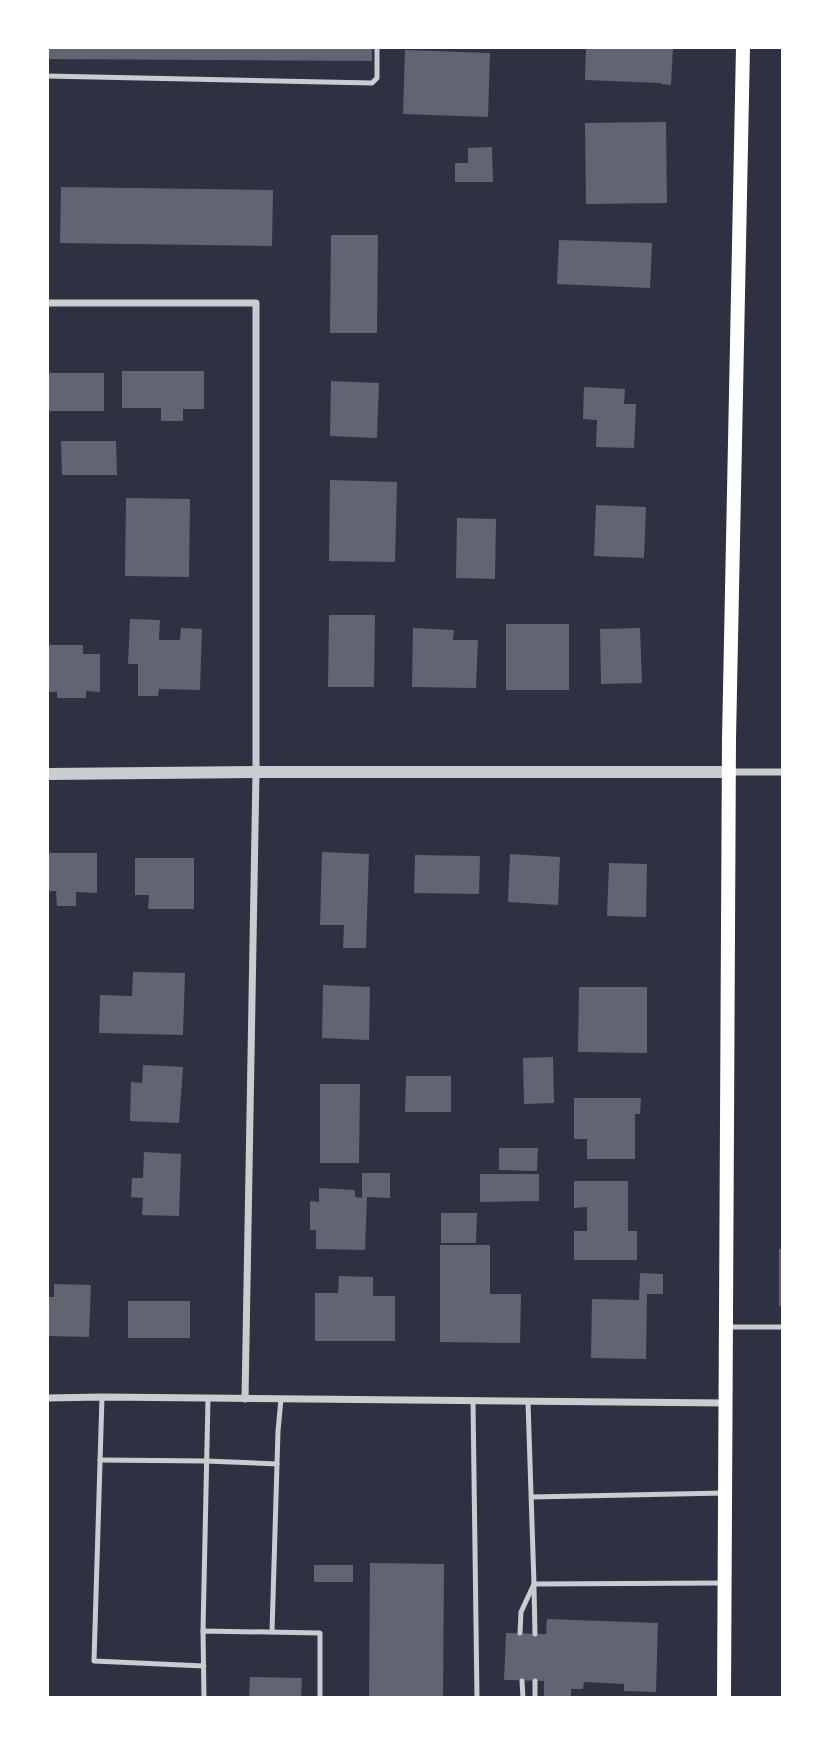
<svg xmlns="http://www.w3.org/2000/svg" width="830" height="1745" font-family="Literata,serif">
  <style>
    .building { fill: #626471 }
    .lines { fill: none; stroke-linecap: round; stroke-linejoin: round }
    .service { stroke: #caccd0; stroke-width: 5 }
    .minor { stroke: #caccd0; stroke-width: 7 }
    .tertiary { stroke: #caccd0; stroke-width: 12 }
    .secondary { stroke: #fff; stroke-width: 14 }
  </style>
  <rect width="100%" height="100%" fill="#2d3142"/>
  <g class="building">
    <polygon points="47,47 372,47 372,61 47,59"/>
    <polygon points="586,47 673,47 671,85 661,84 661,83 585,80"/>
    <polygon points="405,50 490,53 488,117 403,114"/>
    <polygon points="666,122 667,203 586,204 585,123"/>
    <polygon points="492,147 493,182 455,182 455,163 468,163 468,148"/>
    <polygon points="61,187 273,190 272,246 60,243"/>
    <polygon points="331,235 378,235 377,333 330,333"/>
    <polygon points="559,240 652,243 650,288 557,284"/>
    <polygon points="122,371 204,371 204,409 183,409 183,421 161,421 161,408 122,408"/>
    <rect x="47" y="373" width="57" height="38"/>
    <polygon points="331,381 379,383 377,438 330,436"/>
    <polygon points="584,387 625,389 624,404 636,404 634,448 596,447 597,420 583,419"/>
    <polygon points="61,441 116,441 117,475 62,475"/>
    <polygon points="330,480 397,482 395,562 329,561"/>
    <polygon points="126,498 190,499 189,577 125,576"/>
    <polygon points="596,505 646,507 644,558 594,556"/>
    <polygon points="457,518 496,519 495,579 456,578"/>
    <polygon points="329,615 375,615 374,687 328,687"/>
    <polygon points="130,619 160,620 159,640 180,640 181,628 202,629 200,690 159,689 158,696 138,696 138,664 128,664"/>
    <rect x="506" y="624" width="63" height="66"/>
    <polygon points="413,628 454,630 453,640 478,640 476,688 412,687"/>
    <polygon points="640,628 642,683 601,684 600,629"/>
    <polygon points="47,645 83,645 83,654 100,654 100,692 86,691 86,698 57,698 57,692 47,692"/>
    <polygon points="322,852 369,854 366,948 343,948 344,925 320,925"/>
    <polygon points="47,853 97,853 97,893 76,892 76,906 57,906 56,891 47,891"/>
    <polygon points="510,854 560,857 558,905 508,902"/>
    <polygon points="415,855 480,856 479,894 414,893"/>
    <polygon points="135,858 194,858 194,909 148,909 149,895 135,895"/>
    <polygon points="609,863 647,864 646,917 607,916"/>
    <polygon points="133,972 185,973 183,1035 99,1033 100,995 132,996"/>
    <polygon points="323,985 370,987 369,1040 322,1038"/>
    <polygon points="579,987 647,987 647,1053 578,1052"/>
    <polygon points="553,1057 554,1103 524,1104 523,1058"/>
    <polygon points="143,1065 183,1067 179,1123 130,1121 131,1082 142,1083"/>
    <polygon points="406,1076 451,1076 451,1112 405,1112"/>
    <polygon points="320,1084 360,1084 359,1163 320,1163"/>
    <polygon points="574,1098 641,1098 640,1114 635,1114 635,1159 587,1159 587,1139 574,1139"/>
    <polygon points="499,1148 538,1148 537,1171 499,1170"/>
    <polygon points="144,1152 181,1154 179,1216 142,1215 143,1198 131,1197 132,1178 143,1178"/>
    <polygon points="362,1173 390,1173 390,1198 367,1197 365,1250 316,1249 316,1230 310,1230 310,1201 319,1202 319,1188 355,1190 355,1197 362,1198"/>
    <polygon points="480,1174 539,1174 539,1201 480,1202"/>
    <polygon points="574,1181 628,1181 628,1231 637,1231 637,1260 574,1260 574,1231 587,1231 587,1207 574,1208"/>
    <polygon points="441,1213 477,1213 476,1243 441,1243"/>
    <polygon points="440,1245 490,1245 490,1294 521,1294 520,1343 440,1342"/>
    <rect x="779" y="1249" width="4" height="57"/>
    <polygon points="640,1273 663,1274 663,1294 647,1294 646,1359 591,1358 592,1299 639,1300"/>
    <polygon points="339,1276 373,1277 373,1296 395,1296 395,1341 315,1341 315,1293 338,1293"/>
    <polygon points="54,1284 91,1285 89,1337 47,1336 47,1297 54,1297"/>
    <rect x="128" y="1301" width="62" height="37"/>
    <polygon points="370,1563 444,1564 443,1698 369,1698"/>
    <rect x="314" y="1565" width="39" height="17"/>
    <polygon points="547,1619 658,1623 656,1692 624,1691 624,1684 584,1682 583,1689 571,1689 571,1698 544,1698 544,1681 504,1680 506,1633 546,1634"/>
    <polygon points="250,1677 302,1678 301,1698 249,1698"/>
  </g>
  <g class="lines">
    <g class="service">
      <polyline points="47,76 372,83 377,78 377,47"/>
      <polyline points="726,1327 783,1327"/>
      <polyline points="102,1397 94,1661 204,1666"/>
      <polyline points="473,1401 477,1698"/>
      <polyline points="528,1402 534,1584 722,1583"/>
      <polyline points="100,1460 206,1461 277,1464"/>
      <polyline points="532,1497 724,1493"/>
      <polyline points="534,1587 535,1634"/>
      <polyline points="203,1631 208,1399"/>
      <polyline points="272,1632 278,1431 281,1399"/>
      <polyline points="520,1633 521,1612 534,1584"/>
      <polyline points="522,1681 523,1698"/>
      <polyline points="535,1681 535,1698"/>
      <polyline points="204,1698 203,1631 320,1633 320,1698"/>
    </g>
    <g class="minor">
      <polyline points="47,303 256,303 256,772 245,1399"/>
      <polyline points="729,772 783,772"/>
      <polyline points="47,1398 102,1397 725,1403"/>
    </g>
    <polyline class="tertiary" points="47,774 256,772 729,772"/>
    <polyline class="secondary" points="724,1698 729,739 743,47"/>
  </g>
  <rect width="830" height="1745" fill="none" stroke="#ffffff" stroke-width="98"/>
</svg>
